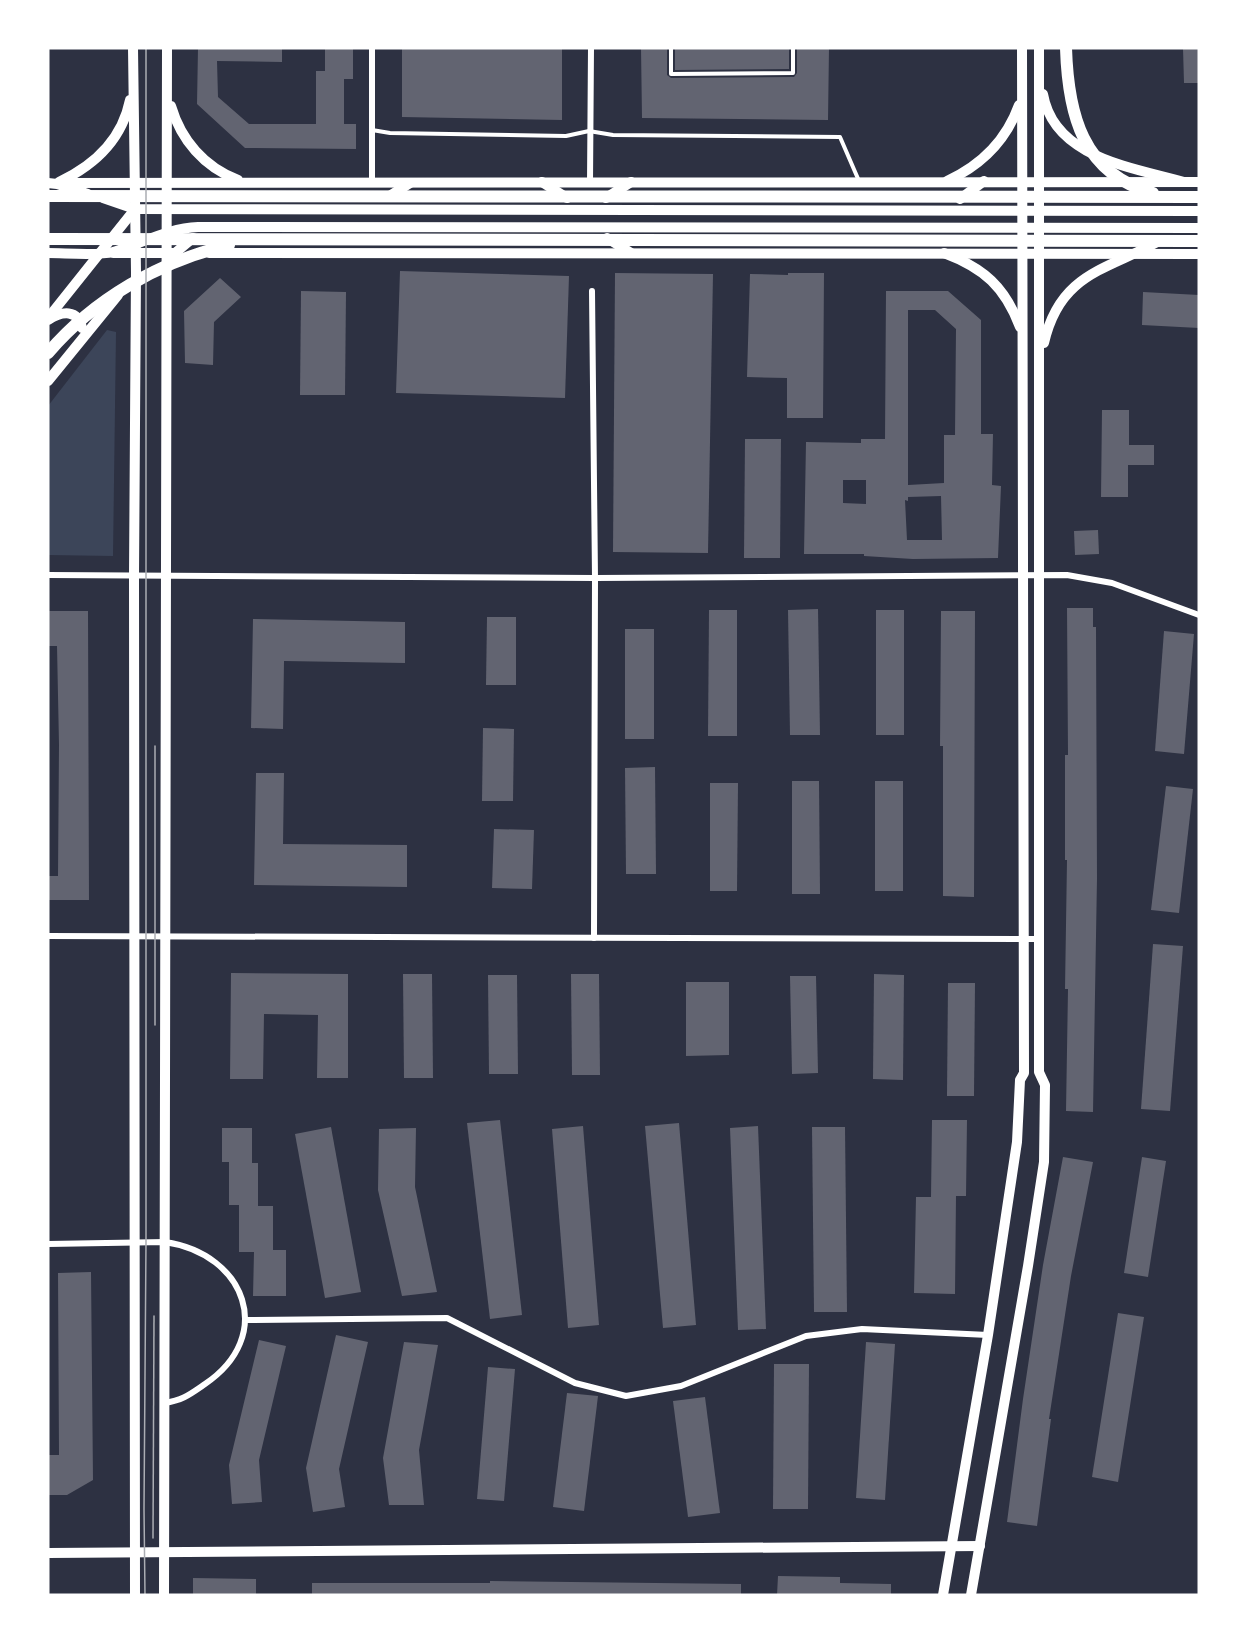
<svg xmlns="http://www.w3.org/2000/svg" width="1247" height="1643" font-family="'Golos Text',sans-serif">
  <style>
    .green { fill: #3c4559 }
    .building { fill: #626471; fill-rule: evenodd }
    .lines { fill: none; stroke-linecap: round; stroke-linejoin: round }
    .service { stroke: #fff; stroke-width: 4 }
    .minor { stroke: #fff; stroke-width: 6 }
    .secondary { stroke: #fff; stroke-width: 10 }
    .primary { stroke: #fff; stroke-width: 10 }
    .trunk { stroke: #fff; stroke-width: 12 }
    .tram { stroke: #abadb3; stroke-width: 1.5 }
  </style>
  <rect width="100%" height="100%" fill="#2d3142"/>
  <polygon class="green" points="107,330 116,332 113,556 48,555 48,406"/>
  <g class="building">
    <polygon points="198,48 282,48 282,62 217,61 218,97 249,124 316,124 316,71 325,71 325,48 353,48 353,79 344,79 344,124 356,124 356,149 245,148 197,104"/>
    <polygon points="402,48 562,48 562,120 402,117"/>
    <polygon points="641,48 667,48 667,75 671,78 794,77 797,73 797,48 829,48 828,120 642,118"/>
    <polygon points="675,48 789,48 789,69 675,70"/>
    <polygon points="1183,48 1199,48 1199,83 1184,83"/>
    <polygon points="400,271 569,276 565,398 396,393"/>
    <polygon points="615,273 713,274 708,553 613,552"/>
    <polygon points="788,273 824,273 823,418 787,418 787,378 747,377 750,274 788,275"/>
    <polygon points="220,278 241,297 214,322 213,365 185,363 184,311"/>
    <polygon points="301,291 346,292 345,395 300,395"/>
    <path d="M886 291H948L981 320V434H993L992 485 1001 486 998 558 913 559 864 556V554H804L806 442 861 443V439H885ZM908 310H935L956 329 955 435H944V483L908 485ZM843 480H866V504L843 503ZM941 496 942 540H907L905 500 908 501V497Z"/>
    <polygon points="1143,292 1199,295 1199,328 1142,325"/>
    <polygon points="1102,410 1129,410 1129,445 1154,445 1154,465 1128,465 1128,497 1101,497"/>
    <polygon points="745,439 781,439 780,558 744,558"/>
    <polygon points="1098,530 1099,554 1075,555 1074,531"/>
    <polygon points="1067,608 1093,608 1093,627 1096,627 1097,878 1093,1112 1066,1111 1068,989 1065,989 1067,860 1065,860 1065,755 1068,755"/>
    <polygon points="818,609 820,735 790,735 788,610"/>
    <polygon points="709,610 737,610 737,736 708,736"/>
    <rect x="876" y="610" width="28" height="125"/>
    <polygon points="48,611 88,611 89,900 48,900 48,876 58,876 59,745 57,646 48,646"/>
    <polygon points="941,611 975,611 974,897 943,896 943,746 940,746"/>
    <polygon points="487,617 516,617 516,685 486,685"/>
    <polygon points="253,619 405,622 405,663 284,661 283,729 251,728"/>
    <rect x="625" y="629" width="29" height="110"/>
    <polygon points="1164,631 1194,634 1184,754 1155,751"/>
    <polygon points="483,728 514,729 513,801 482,801"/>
    <polygon points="655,767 656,874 626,874 625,768"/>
    <polygon points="256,773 284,773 283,844 407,845 407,887 254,885"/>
    <polygon points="792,781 819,781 820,894 792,894"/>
    <rect x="875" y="781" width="28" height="110"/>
    <polygon points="710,783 738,783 737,891 710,891"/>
    <polygon points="1166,786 1193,789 1179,913 1151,910"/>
    <polygon points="494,829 534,830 532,889 492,888"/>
    <polygon points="1153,944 1183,946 1170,1111 1141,1109"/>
    <polygon points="231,973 348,974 348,1078 317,1078 318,1015 264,1014 263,1079 230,1079"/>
    <polygon points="403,974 432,974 433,1078 404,1078"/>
    <polygon points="571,974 599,974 600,1075 572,1075"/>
    <polygon points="874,974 904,975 903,1080 873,1079"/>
    <polygon points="488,975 517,975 518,1074 489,1074"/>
    <polygon points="790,976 816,976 818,1073 792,1074"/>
    <polygon points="686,982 729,982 729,1055 686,1056"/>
    <polygon points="948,983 975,983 974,1096 947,1096"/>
    <polygon points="500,1120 522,1315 490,1319 467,1123"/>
    <polygon points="932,1120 967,1120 966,1196 956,1196 955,1294 914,1293 916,1197 931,1197"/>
    <polygon points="679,1123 696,1325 663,1328 645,1126"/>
    <polygon points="583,1126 599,1325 568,1328 552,1129"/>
    <polygon points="758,1126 766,1329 738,1330 730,1128"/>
    <polygon points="331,1127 361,1292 325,1298 295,1134"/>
    <polygon points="812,1127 845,1127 847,1312 814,1312"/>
    <polygon points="222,1128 252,1128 252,1163 258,1163 258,1206 273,1206 273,1250 286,1250 286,1296 253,1296 254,1252 239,1252 239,1205 229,1205 229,1162 222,1162"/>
    <polygon points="416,1128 415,1187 437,1292 402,1296 378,1190 379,1129"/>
    <polygon points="1063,1157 1093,1162 1071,1276 1049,1419 1051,1419 1037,1526 1007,1522 1023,1399 1043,1265"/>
    <polygon points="1142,1157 1166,1161 1148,1277 1124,1273"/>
    <polygon points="91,1272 93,1480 67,1495 48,1495 48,1455 59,1455 58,1273"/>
    <polygon points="1118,1313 1144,1317 1118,1482 1092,1477"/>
    <polygon points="336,1335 368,1342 339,1469 345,1507 313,1512 306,1468"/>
    <polygon points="259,1340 286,1346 259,1460 262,1502 232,1504 229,1465"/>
    <polygon points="404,1342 438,1345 419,1450 424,1505 389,1505 383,1458"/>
    <polygon points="866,1342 895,1344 885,1500 856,1498"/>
    <polygon points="774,1364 809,1364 808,1509 773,1509"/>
    <polygon points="488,1367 515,1369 504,1501 477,1499"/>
    <polygon points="567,1393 598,1396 584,1511 553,1507"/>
    <polygon points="705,1397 720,1513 688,1517 673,1401"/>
    <polygon points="778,1576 840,1577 840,1583 891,1584 891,1595 777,1595"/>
    <polygon points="193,1578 256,1579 256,1595 193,1595"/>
    <polygon points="490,1581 741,1584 741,1595 312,1595 312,1583 490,1583"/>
  </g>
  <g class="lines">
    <g class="service">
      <polyline points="671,48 671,74 793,73 793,48"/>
      <polyline points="372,130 390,133 566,136 589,131 613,135 840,137 859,181"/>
    </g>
    <g class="minor">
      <polyline points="590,182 591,48"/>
      <polyline points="372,183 372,48"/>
      <polyline points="592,291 595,578 594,938"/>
      <polyline points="48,575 595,578 1067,575 1112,583 1199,615"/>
      <polyline points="48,936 1039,939"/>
      <path d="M48 1244 165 1242C246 1254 276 1336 205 1384 189 1395 183 1400 164 1403"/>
      <polyline points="245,1320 447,1318 575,1383 626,1396 681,1386 806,1336 862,1329 988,1335"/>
    </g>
    <g class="secondary">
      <polyline points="133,48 136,272 134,576 135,1595"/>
      <path d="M171 106C181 140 204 167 238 180"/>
      <path d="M59 182C95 165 122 140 130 100"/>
      <polyline points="59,183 1199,182"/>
      <polyline points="113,253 173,253"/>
      <polyline points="209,253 1199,254"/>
      <polyline points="48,318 135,209"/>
      <path d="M48 320C62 311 78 309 82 328"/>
      <polyline points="48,381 118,295"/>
      <polyline points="164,1595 167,48"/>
    </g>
    <g class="primary">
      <path d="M1043 94C1054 158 1132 167 1184 182"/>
      <path d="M947 181C982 165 1006 141 1019 105"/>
      <polyline points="542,182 567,198"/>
      <polyline points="48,183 57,184 88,194"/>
      <polyline points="388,197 410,183"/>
      <polyline points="103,198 135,209 1199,211"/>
      <polyline points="606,198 631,182"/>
      <polyline points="960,199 984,181"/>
      <polyline points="607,238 631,253"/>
      <path d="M48 253C65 253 98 256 113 252 141 244 168 228 198 227L1199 228"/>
      <polyline points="175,253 193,238"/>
      <path d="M944 253C984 268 1005 287 1020 327"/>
      <path d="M1044 343C1060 272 1108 270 1161 240"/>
      <polyline points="48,1553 980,1546"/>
      <polyline points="943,1595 988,1335 1017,1142 1020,1080 1024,1073 1022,48"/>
      <polyline points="971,1595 1028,1266 1044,1162 1045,1085 1039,1072 1039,48"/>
    </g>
    <g class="trunk">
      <path d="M1066 48C1068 113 1082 174 1153 193"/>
      <polyline points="48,196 1199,197"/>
      <polyline points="48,239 1199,241"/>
      <path d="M48 353C94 299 160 261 229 245"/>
    </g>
    <g class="tram">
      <polyline points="155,746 155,1025"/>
      <polyline points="153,1538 154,1316"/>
      <polyline points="145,1595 144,1509 146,1242 146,48"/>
    </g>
  </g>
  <rect width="1247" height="1643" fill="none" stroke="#ffffff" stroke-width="99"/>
</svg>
